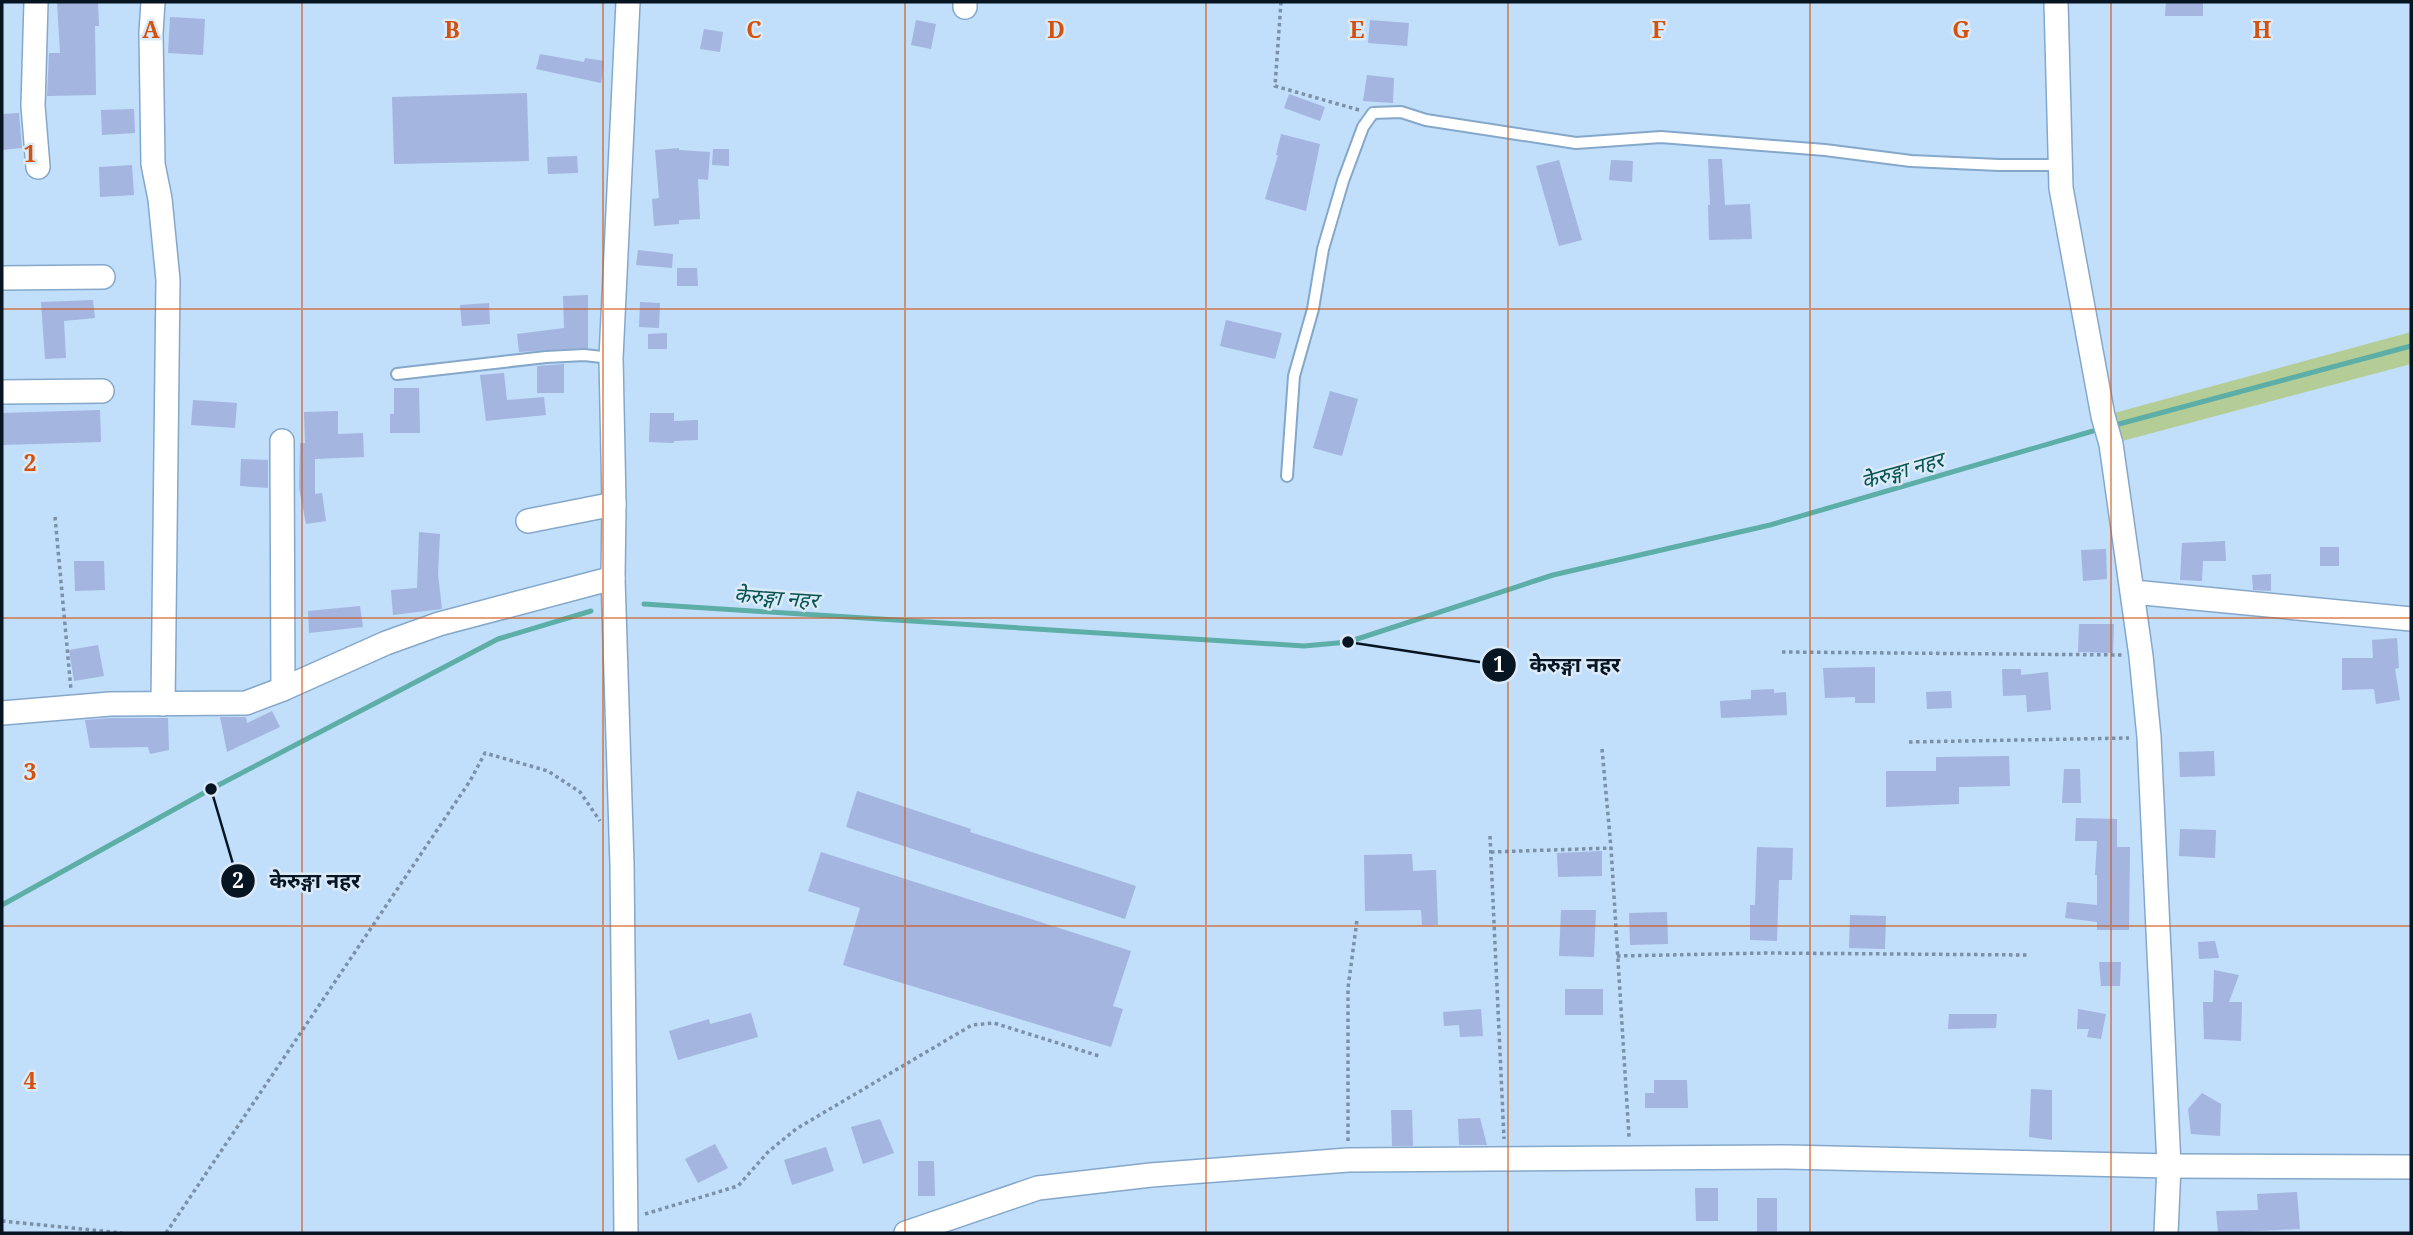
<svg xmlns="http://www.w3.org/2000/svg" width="2413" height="1235" font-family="'Noto Serif','Noto Sans Devanagari',serif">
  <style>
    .green { fill: #b4cd97 }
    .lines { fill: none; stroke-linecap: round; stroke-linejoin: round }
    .stream { stroke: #5caea7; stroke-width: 5 }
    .building { fill: #a4b5df }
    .lane-casing { stroke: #85a8ca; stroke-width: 14 }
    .street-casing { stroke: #85a8ca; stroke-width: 26 }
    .path { stroke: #7a91a8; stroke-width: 3.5; stroke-dasharray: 3.5 3.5; stroke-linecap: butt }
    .lane { stroke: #fff; stroke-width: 10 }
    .street { stroke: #fff; stroke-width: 23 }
    .grid { fill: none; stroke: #d2520e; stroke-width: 2; stroke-opacity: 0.55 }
    .labels { text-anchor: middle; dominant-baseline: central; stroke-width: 5; stroke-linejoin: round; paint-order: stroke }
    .water-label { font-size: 21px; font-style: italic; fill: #07534e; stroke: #dbeaf8 }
    .grid-label { font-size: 23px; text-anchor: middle; font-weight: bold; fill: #d2520e; stroke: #dbeaf8; stroke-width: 5; stroke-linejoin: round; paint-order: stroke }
    .leader { fill: none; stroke: #071421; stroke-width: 2.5 }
    .callout-dot { fill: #071421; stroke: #dbeaf8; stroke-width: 2.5 }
    .mark-label { font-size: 21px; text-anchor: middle; font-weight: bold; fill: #fff }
    .callout-label { font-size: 21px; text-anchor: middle; font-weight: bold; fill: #071421; stroke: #dbeaf8; stroke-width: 5; stroke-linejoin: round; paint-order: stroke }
  </style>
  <rect width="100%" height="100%" fill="#c1defb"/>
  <polygon class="green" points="2411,332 2411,364 2111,444 2103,416"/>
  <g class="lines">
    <g class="stream">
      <polyline points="2119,424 2411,346"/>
      <polyline points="644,604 1304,646 1348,642 1553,575 1770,525 2093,431"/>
      <polyline points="2,905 211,789 498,639 591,611"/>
    </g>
  </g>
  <g class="building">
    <polygon points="57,2 98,2 99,26 95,26 96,95 47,96 49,53 60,53"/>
    <polygon points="2166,2 2203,2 2203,16 2165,16"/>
    <polygon points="170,17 205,19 203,55 168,53"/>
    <polygon points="916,20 936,24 931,49 911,45"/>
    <polygon points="1370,20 1409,23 1407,46 1368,43"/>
    <polygon points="704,29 723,32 720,52 700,49"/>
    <polygon points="540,54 584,62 585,58 604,61 601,83 536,69"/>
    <polygon points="1367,75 1394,78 1393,103 1363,101"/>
    <polygon points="527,93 529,161 394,164 392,97"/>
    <polygon points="1289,94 1325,107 1320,121 1284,108"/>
    <polygon points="134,109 135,133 102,135 101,110"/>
    <polygon points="19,113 22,148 2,150 2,114"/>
    <polygon points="1281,134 1320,144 1306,211 1265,199 1278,155 1276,155"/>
    <polygon points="679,148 679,150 710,152 708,180 698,179 700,219 679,220 679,224 654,226 652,199 659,198 655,150"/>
    <polygon points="713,149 729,149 729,166 712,165"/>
    <polygon points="577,156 578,173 548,174 547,157"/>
    <polygon points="1708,159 1722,159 1725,205 1750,204 1752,239 1709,240 1708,205 1710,205"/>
    <polygon points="1559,160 1582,240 1559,246 1536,166"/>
    <polygon points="1611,160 1633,161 1632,182 1609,180"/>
    <polygon points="132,165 134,195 100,197 99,167"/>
    <polygon points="638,250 673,254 672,268 636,265"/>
    <polygon points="677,268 697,268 698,286 677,286"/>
    <polygon points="588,295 588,348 519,352 517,334 564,328 563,296"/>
    <polygon points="93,300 95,318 64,321 66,358 45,359 41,302"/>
    <polygon points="640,302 660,303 659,328 639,327"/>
    <polygon points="489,303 490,324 462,326 460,305"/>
    <polygon points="1226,320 1282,333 1275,359 1220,346"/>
    <polygon points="667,333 667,349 648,349 648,334"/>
    <polygon points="564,364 564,393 537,393 537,366"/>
    <polygon points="504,373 507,400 544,397 546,415 486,421 480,375"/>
    <polygon points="394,388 419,388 420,433 390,433 390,414 394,414"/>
    <polygon points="1330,391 1358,399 1342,456 1313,448"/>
    <polygon points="193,400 237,403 235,428 191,425"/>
    <polygon points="100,410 101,442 2,445 2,413"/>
    <polygon points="338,411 338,434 363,433 364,457 315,459 315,494 322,493 326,521 306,524 299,488 300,443 305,443 304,412"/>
    <polygon points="650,413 674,413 674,421 698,420 698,440 674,441 674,443 649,442"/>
    <polygon points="241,459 268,460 268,488 240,486"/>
    <polygon points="419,532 440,534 438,574 442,609 393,615 391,590 417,588"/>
    <polygon points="2225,541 2226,561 2203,561 2202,581 2180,580 2182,543"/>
    <rect x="2320" y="547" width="19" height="19"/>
    <polygon points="2106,549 2107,579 2083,581 2081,550"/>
    <polygon points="74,561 104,561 105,590 75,591"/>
    <polygon points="2271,574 2271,591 2253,590 2252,575"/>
    <polygon points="360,606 363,627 309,633 308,611"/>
    <polygon points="2079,624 2114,624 2113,653 2078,652"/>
    <polygon points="2397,638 2399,668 2395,669 2400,700 2376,704 2374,689 2342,690 2342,658 2373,658 2372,640"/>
    <polygon points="98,645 104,676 74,681 69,650"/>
    <polygon points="1875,667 1875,703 1855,703 1855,697 1825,698 1823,668"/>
    <polygon points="2002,669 2021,669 2021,675 2048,672 2051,710 2027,712 2026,695 2003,696"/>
    <polygon points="1774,689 1774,693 1786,692 1787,715 1721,718 1720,701 1751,699 1751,690"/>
    <polygon points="1951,691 1952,708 1927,709 1926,692"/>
    <polygon points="272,711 280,727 227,752 220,717 246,717 247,723"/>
    <polygon points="111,718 168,718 169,750 150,754 148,747 90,748 85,720"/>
    <polygon points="2214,751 2215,776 2180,777 2179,752"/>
    <polygon points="2009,756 2010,786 1959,787 1959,804 1886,807 1886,771 1936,771 1936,757"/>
    <polygon points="2064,769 2080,769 2081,803 2062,803"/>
    <polygon points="857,791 971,829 970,832 1136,886 1125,919 846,827"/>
    <polygon points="2076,818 2117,819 2117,847 2130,847 2129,930 2097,930 2097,922 2065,918 2067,902 2097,905 2097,875 2095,875 2097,841 2075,841"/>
    <polygon points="2180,829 2216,830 2215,858 2179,856"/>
    <polygon points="1757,847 1793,848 1792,880 1779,880 1777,941 1750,940 1750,905 1755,905"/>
    <polygon points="1602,851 1602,876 1558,877 1557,853"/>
    <polygon points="821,852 1131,951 1113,1006 1123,1009 1111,1047 843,965 860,908 808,891"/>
    <polygon points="1412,854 1413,871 1436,870 1438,925 1422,925 1421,910 1365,911 1364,855"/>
    <polygon points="1561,910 1596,910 1594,957 1559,956"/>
    <polygon points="1667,912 1668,944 1630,945 1629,913"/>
    <polygon points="1850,915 1886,916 1885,949 1849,948"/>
    <polygon points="2215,941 2219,958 2199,959 2198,942"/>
    <polygon points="2099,962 2121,962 2120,986 2101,986"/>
    <polygon points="2214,970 2239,975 2229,1002 2242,1002 2241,1041 2204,1039 2203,1002 2213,1002"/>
    <rect x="1565" y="989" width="38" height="26"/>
    <polygon points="1481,1009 1483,1036 1460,1037 1459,1025 1444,1026 1443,1012"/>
    <polygon points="2078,1009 2106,1014 2101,1039 2087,1037 2089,1029 2077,1029"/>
    <polygon points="751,1013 758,1037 678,1060 669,1031 709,1019 710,1024"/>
    <polygon points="1949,1014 1997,1014 1996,1028 1948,1029"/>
    <polygon points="1654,1080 1687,1080 1688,1108 1645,1108 1645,1093 1654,1093"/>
    <polygon points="2031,1089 2052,1090 2052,1140 2029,1137"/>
    <polygon points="2202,1093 2221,1104 2220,1136 2191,1134 2188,1109"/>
    <polygon points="1391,1110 1412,1110 1413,1146 1392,1146"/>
    <polygon points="1480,1118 1487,1145 1459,1145 1458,1119"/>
    <polygon points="880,1119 894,1153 863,1164 851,1127"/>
    <polygon points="715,1144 728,1168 698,1183 685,1159"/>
    <polygon points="826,1147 834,1171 792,1185 784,1160"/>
    <polygon points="918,1161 934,1161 935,1196 918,1196"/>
    <polygon points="1695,1188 1718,1188 1718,1221 1696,1221"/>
    <polygon points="2297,1192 2300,1229 2218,1233 2216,1211 2258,1210 2257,1194"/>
    <rect x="1757" y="1198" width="20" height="35"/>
  </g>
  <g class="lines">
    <defs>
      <g id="lane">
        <polyline points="397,374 546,357 584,355 611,358"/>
        <polyline points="1287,476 1294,376 1313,309 1323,249 1343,181 1363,127 1373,113 1401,112 1426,120 1576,143 1661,137 1825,150 1911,161 1999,165 2061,165"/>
      </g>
      <g id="street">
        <polyline points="36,2 33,106 38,167"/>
        <polyline points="153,2 151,33 153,164 160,199 168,280 163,704"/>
        <polyline points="965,2 965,7"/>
        <polyline points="2056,2 2061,188 2103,416 2111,444 2141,656 2149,737 2169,1166 2166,1233"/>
        <polyline points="2,278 103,277"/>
        <polyline points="2,392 102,391"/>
        <polyline points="282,441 283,689"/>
        <polyline points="528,521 614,504"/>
        <polyline points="2133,592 2411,619"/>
        <polyline points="2,713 110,704 246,703 283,689 386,643 439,624 613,578"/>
        <polyline points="626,1233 622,865 613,578 614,504 611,358 628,2"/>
        <polyline points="906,1233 1038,1188 1151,1175 1348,1160 1787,1157 2169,1166 2411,1167"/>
      </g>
    </defs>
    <use href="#lane" class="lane-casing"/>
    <use href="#street" class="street-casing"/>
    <g class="path">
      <polyline points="1281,2 1275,86 1359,110"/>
      <polyline points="55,517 71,690"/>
      <polyline points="1782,652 2122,655"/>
      <polyline points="1909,742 2129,738"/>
      <polyline points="1602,749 1611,848 1629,1137"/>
      <polyline points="1490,836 1504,1139"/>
      <polyline points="1491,852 1611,848"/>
      <polyline points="1617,956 1767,953 2027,955"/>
      <polyline points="1348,1141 1348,988 1357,920"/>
      <polyline points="645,1214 738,1186 768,1152 796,1129 972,1025 994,1023 1099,1056"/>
      <polyline points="2,1221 122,1233"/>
      <polyline points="166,1233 470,781 485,753 548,771 580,792 600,821"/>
    </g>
    <use href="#lane" class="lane"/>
    <use href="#street" class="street"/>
  </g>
  <path class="grid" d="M302 2V1233M603 2V1233M905 2V1233M1206 2V1233M1508 2V1233M1810 2V1233M2111 2V1233M2 309H2411M2 618H2411M2 926H2411"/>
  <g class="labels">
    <g class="water-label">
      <text transform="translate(1902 470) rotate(-16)">केेरुङ्गा नहर</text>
      <text transform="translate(776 597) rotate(4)">केेरुङ्गा नहर</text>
    </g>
  </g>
  <g class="grid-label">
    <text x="151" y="38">A</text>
    <text x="452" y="38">B</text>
    <text x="754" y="38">C</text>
    <text x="1056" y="38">D</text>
    <text x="1357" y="38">E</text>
    <text x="1659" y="38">F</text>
    <text x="1961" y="38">G</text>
    <text x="2262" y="38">H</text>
    <text x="30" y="162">1</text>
    <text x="30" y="471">2</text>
    <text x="30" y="780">3</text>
    <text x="30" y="1089">4</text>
  </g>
  <path class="leader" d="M1348 642L1499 665M211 789L238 881"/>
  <g class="callout-dot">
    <circle cx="1348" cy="642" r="7"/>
    <circle cx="211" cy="789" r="7"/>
    <circle cx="1499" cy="665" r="18"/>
    <circle cx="238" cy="881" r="18"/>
  </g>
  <g class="mark-label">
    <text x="1499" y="672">1</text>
    <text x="238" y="888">2</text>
  </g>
  <g class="callout-label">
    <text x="1575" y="672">केेरुङ्गा नहर</text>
    <text x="315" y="888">केरुङ्गा नहर</text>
  </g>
  <rect width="2413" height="1235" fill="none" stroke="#071421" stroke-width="7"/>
</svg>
